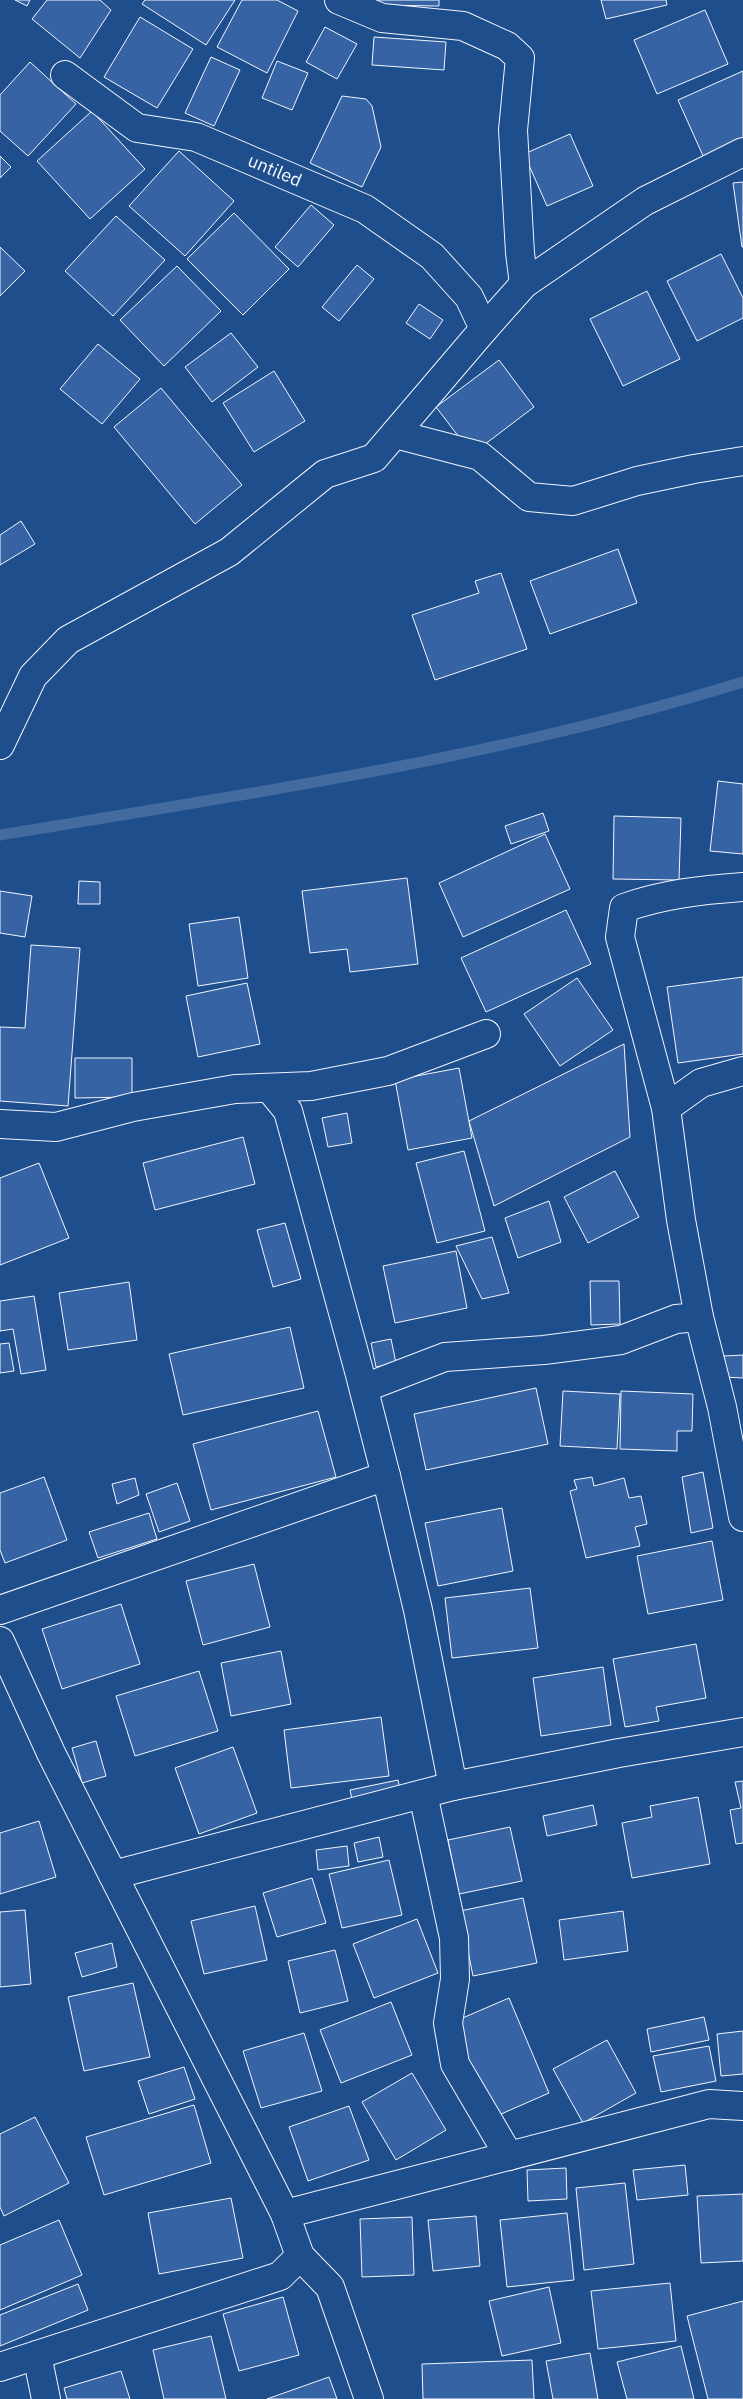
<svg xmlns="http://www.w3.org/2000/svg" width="743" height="2399" font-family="'IBM Plex Sans',sans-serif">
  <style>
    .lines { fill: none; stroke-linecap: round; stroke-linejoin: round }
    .stream { stroke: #446ba0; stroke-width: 11 }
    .building { fill: #3563a3; stroke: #f2f6ff }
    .minor-casing { stroke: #f2f6ff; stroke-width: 30 }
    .minor { stroke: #1f4e8c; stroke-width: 28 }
    .labels { text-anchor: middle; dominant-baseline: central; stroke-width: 4; stroke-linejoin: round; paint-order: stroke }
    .street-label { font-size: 18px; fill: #f2f6ff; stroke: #1f4e8c }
  </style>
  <rect width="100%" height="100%" fill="#1f4e8c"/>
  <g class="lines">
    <path class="stream" d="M0 835C249 794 501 757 743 682"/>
  </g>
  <g class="building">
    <polygon points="15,0 30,0 27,6"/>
    <polygon points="47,0 100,0 111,10 80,58 32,19"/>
    <polygon points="145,0 235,0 206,45 142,4"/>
    <polygon points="242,0 277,0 298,11 267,73 217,47"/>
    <polygon points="375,0 439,0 439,6 375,5"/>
    <polygon points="601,0 666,0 667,5 606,19"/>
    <polygon points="705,10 728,64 657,94 634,40"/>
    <polygon points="140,17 193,49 157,108 104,77"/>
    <polygon points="325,27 357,44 337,79 306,62"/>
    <polygon points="374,37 446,42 444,70 372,65"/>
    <polygon points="211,57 240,70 214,126 185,113"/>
    <polygon points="277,61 308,73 292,110 262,98"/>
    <polygon points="30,62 76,104 28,156 0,131 0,95"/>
    <polygon points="743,71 743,141 704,158 678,100"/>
    <polygon points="342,96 366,99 372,106 381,147 362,187 310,163"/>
    <polygon points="92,111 145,169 90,219 37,161"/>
    <polygon points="570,134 593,186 547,206 524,154"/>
    <polygon points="179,151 234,201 185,256 129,206"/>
    <polygon points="0,156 11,167 0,178"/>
    <polygon points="743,182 743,247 742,247 733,183"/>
    <polygon points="311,205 334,225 298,267 275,247"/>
    <polygon points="234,213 289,269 243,315 187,259"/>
    <polygon points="116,216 165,260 113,316 65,271"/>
    <polygon points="0,247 25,271 0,296"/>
    <polygon points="721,254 743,298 743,318 697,341 667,281"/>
    <polygon points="357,265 374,279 339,321 322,307"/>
    <polygon points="177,266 221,311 164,366 120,320"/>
    <polygon points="647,291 680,359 623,386 590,319"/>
    <polygon points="419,304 443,320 430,339 406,323"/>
    <polygon points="231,333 258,367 212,402 185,367"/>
    <polygon points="98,344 140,379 102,424 60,389"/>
    <polygon points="499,360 534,407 472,454 436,407"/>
    <polygon points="274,371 305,421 254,452 223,403"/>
    <polygon points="161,388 242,485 195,524 114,427"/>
    <polygon points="21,521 35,544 0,565 0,535"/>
    <polygon points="618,549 637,603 550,634 530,581"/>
    <polygon points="501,573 527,649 435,680 412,615 479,593 475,581"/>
    <polygon points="718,781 743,784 743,854 710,851"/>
    <polygon points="543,813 549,831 511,844 505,826"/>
    <polygon points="614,816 681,818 679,880 613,879"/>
    <polygon points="545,834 570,889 463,937 439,883"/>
    <polygon points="407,878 418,964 350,972 347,949 310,953 302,891"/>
    <polygon points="79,881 100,882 100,904 78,904"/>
    <polygon points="0,891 32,896 25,937 0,933"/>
    <polygon points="566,910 591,964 486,1012 461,958"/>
    <polygon points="239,917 248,978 198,986 189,924"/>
    <polygon points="31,945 80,948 68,1106 0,1101 0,1027 25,1028"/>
    <polygon points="743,977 743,1054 678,1063 667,987"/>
    <polygon points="577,978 613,1030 560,1066 524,1014"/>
    <polygon points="247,983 260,1044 198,1057 186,996"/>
    <polygon points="624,1044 630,1137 494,1206 469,1121"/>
    <polygon points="75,1058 132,1058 132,1097 75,1098"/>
    <polygon points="459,1068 472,1138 408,1150 395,1080"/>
    <polygon points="347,1113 352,1143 328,1147 322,1118"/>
    <polygon points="243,1137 255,1184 155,1210 143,1163"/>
    <polygon points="464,1151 485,1231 437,1243 416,1163"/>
    <polygon points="39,1163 69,1238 0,1265 0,1178"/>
    <polygon points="615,1171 639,1217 588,1243 564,1197"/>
    <polygon points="549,1201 561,1242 518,1258 505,1218"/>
    <polygon points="285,1223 301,1279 273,1287 257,1230"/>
    <polygon points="492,1237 509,1293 482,1299 456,1246"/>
    <polygon points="456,1251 467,1308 395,1323 383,1266"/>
    <polygon points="590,1281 619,1281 620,1324 591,1325"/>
    <polygon points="129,1282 137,1340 68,1350 59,1293"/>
    <polygon points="34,1296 46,1370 21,1374 13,1329 0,1331 0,1301"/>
    <polygon points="290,1327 304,1388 183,1415 169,1354"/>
    <polygon points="391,1339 396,1363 376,1367 371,1343"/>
    <polygon points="9,1343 14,1371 0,1373 0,1344"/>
    <polygon points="743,1355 743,1378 724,1377 724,1356"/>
    <polygon points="536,1388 548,1444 426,1470 414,1414"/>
    <polygon points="563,1391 620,1394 617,1449 560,1446"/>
    <polygon points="621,1391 693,1394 692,1431 677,1431 677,1451 620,1449"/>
    <polygon points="318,1411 336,1477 211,1510 193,1444"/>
    <polygon points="703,1472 713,1528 691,1533 682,1477"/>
    <polygon points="44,1477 67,1540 5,1563 0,1550 0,1493"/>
    <polygon points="592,1477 594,1486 624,1478 629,1498 641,1496 647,1524 635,1527 640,1546 586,1558 570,1491 577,1489 574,1480"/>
    <polygon points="135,1478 139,1495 117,1504 112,1484"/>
    <polygon points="177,1483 190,1521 159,1532 146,1494"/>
    <polygon points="502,1508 513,1571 438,1586 425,1523"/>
    <polygon points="149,1513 157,1539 98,1558 89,1532"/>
    <polygon points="712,1541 723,1600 648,1614 637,1556"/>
    <polygon points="254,1564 270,1627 203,1645 186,1581"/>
    <polygon points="530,1588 538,1648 452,1658 445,1598"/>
    <polygon points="121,1604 140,1664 62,1689 42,1629"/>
    <polygon points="696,1644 706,1698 656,1707 659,1721 625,1727 613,1659"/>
    <polygon points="281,1651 291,1704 231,1716 221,1663"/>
    <polygon points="603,1667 611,1725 541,1736 533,1678"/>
    <polygon points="199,1671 218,1731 135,1756 116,1696"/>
    <polygon points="381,1717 389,1776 291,1788 284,1730"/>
    <polygon points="96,1741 106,1776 82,1783 72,1748"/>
    <polygon points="233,1747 257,1813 199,1834 175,1768"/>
    <polygon points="398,1780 402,1798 354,1808 350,1790"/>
    <polygon points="743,1781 743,1843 736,1844 730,1810 741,1808 735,1782"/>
    <polygon points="698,1797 710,1864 632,1878 622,1823 652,1817 650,1806"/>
    <polygon points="593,1805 597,1825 547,1836 543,1816"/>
    <polygon points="39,1821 56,1877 0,1894 0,1833"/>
    <polygon points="510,1827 522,1881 459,1894 448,1840"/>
    <polygon points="379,1837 383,1857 358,1862 354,1843"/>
    <polygon points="347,1846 349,1866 318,1870 316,1850"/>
    <polygon points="389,1860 402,1915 342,1928 329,1874"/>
    <polygon points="312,1878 326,1923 277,1937 263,1893"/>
    <polygon points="523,1898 537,1963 473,1976 460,1911"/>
    <polygon points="255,1906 267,1960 204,1974 191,1921"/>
    <polygon points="25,1910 31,1984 0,1987 0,1912"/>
    <polygon points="623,1911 628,1951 564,1960 559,1920"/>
    <polygon points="417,1919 438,1973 374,1998 353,1944"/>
    <polygon points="112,1943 117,1967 82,1977 75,1953"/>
    <polygon points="335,1950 348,2001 300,2013 288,1961"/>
    <polygon points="133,1983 150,2057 84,2071 68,1997"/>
    <polygon points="509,1998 549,2093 492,2118 451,2023"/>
    <polygon points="391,2002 412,2055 341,2083 320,2030"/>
    <polygon points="704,2017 709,2040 651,2052 647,2029"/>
    <polygon points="743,2031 743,2074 721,2076 717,2034"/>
    <polygon points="304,2033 322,2091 261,2108 243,2051"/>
    <polygon points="607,2040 636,2093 583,2123 553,2069"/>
    <polygon points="709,2046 716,2081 661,2092 653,2056"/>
    <polygon points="184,2067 195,2099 149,2114 138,2081"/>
    <polygon points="412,2073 446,2130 396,2160 362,2102"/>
    <polygon points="194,2105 211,2163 104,2195 86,2137"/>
    <polygon points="349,2106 369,2160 308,2181 289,2127"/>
    <polygon points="35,2117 69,2183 4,2216 0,2207 0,2134"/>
    <polygon points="685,2165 688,2195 637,2200 633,2170"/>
    <polygon points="566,2168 567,2199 528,2201 527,2170"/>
    <polygon points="625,2183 634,2264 584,2270 576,2188"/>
    <polygon points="743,2194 743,2261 701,2263 697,2196"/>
    <polygon points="231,2198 243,2258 159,2274 148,2213"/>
    <polygon points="567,2213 574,2280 507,2287 500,2220"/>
    <polygon points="476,2216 480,2266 433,2271 428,2220"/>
    <polygon points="412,2217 414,2275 362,2277 360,2219"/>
    <polygon points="59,2220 82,2275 0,2310 0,2245"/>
    <polygon points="670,2283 676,2341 598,2349 591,2291"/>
    <polygon points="78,2284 88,2310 0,2346 0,2315"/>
    <polygon points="549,2287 561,2343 502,2356 489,2301"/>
    <polygon points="283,2297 299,2355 239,2371 223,2314"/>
    <polygon points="743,2301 743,2399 708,2399 687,2316"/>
    <polygon points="211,2336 226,2399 164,2399 153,2350"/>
    <polygon points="681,2346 694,2399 627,2399 617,2362"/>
    <polygon points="590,2353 598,2399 553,2399 546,2361"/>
    <polygon points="532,2360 534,2399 423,2399 422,2364"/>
    <polygon points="121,2371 130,2399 67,2399 64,2388"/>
    <polygon points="329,2377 337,2399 267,2399"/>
  </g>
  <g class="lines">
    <defs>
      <g id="minor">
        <polyline points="339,0 382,18 463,26 507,46 520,58 513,130 520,253 524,284"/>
        <polyline points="484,329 524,284 645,201 743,152"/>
        <polyline points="395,434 480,456 529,497 573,501 637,481 694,469 743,461"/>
        <polyline points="0,745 33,676 68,640 229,552 325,474 374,458 484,329 469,297 432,256 365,209 196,137 137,128 65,75"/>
        <path d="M743 887C702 890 663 894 624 908L620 937 666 1108 681 1220 699 1317 722 1407 743 1517"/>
        <polyline points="270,1089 288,1111 359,1371 386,1476 418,1610 453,1786"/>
        <polyline points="666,1108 701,1083 743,1071"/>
        <polyline points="0,1124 56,1127 133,1107 235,1089 311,1086 388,1071 486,1034"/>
        <polyline points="364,1388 445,1357 544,1350 621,1340 676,1319 699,1317"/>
        <polyline points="0,1610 386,1476"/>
        <polyline points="0,1641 51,1753 285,2214 300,2256 330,2287 369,2399"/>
        <polyline points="423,1794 454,1938 455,1979 448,2023 455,2064 509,2156"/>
        <polyline points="113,1875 453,1786 619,1753 743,1732"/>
        <polyline points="285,2214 709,2104 743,2106"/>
        <polyline points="37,2355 46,2399"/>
        <polyline points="0,2367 280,2276 300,2256"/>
      </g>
    </defs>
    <use href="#minor" class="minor-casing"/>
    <use href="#minor" class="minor"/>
  </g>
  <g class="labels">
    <g class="street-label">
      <text transform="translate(275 170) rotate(23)">untiled</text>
    </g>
  </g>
</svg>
